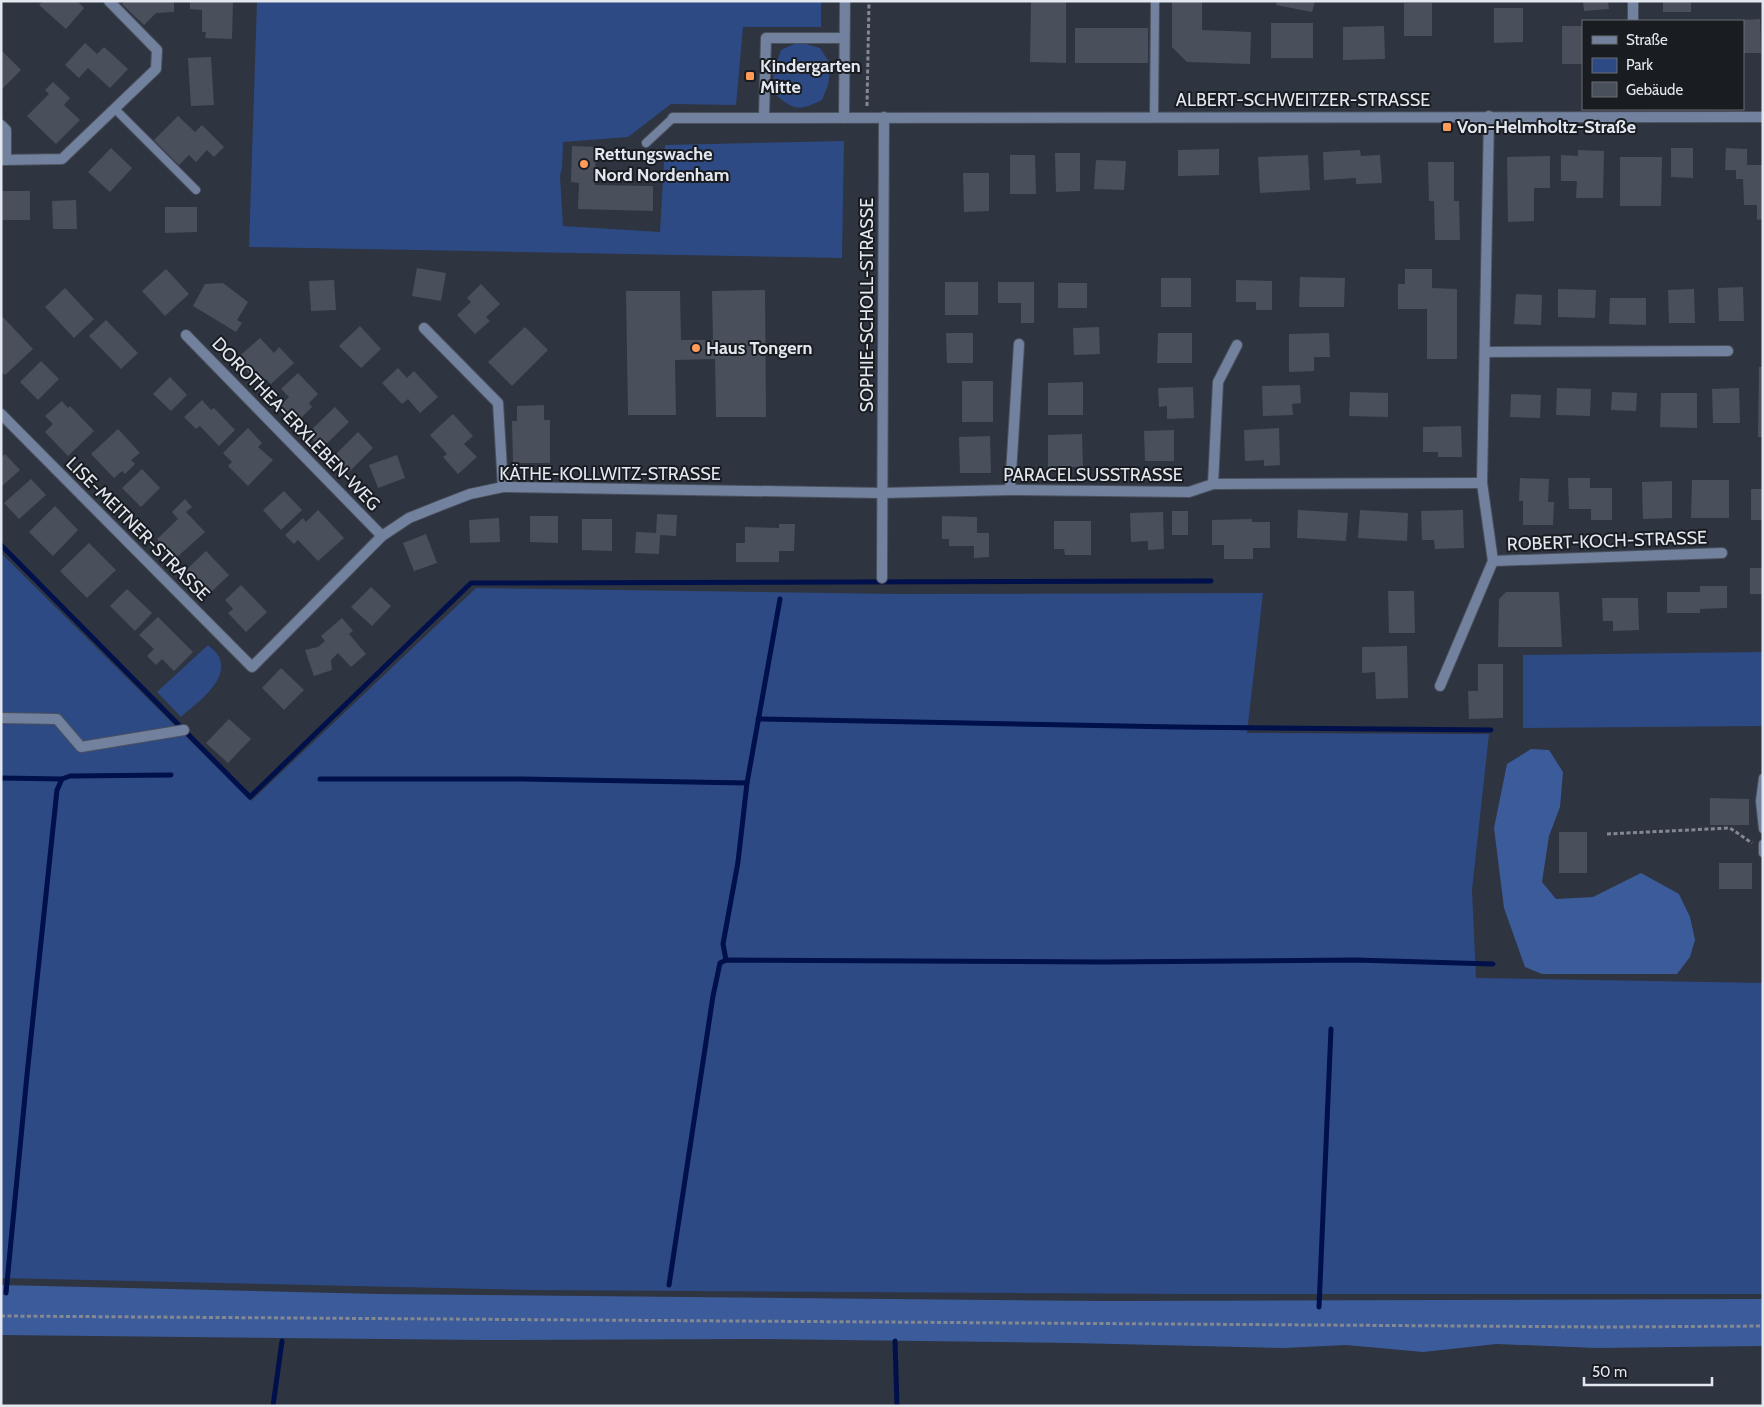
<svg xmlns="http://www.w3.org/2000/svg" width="1764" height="1407" font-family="Cabin,sans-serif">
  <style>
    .green { fill: #2d4a84 }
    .forest { fill: #3c5b9a }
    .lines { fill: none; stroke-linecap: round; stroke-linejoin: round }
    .stream { stroke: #00104a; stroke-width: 5 }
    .building { fill: #49505c }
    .service-casing { stroke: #4b515c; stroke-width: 10 }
    .minor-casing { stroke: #4b515c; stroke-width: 12 }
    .path { stroke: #838892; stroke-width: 3; stroke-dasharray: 4 2.5; stroke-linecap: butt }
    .service { stroke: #71819e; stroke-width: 8 }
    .minor { stroke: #71819e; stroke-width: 10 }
    .poi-dot { fill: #fe9b59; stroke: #191c21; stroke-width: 2 }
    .labels { text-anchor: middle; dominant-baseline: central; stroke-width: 4; stroke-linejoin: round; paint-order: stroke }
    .poi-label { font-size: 18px; font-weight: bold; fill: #e3e7ef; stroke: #191c21; text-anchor: start }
    .street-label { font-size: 18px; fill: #e3e7ef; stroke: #191c21 }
  </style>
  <rect width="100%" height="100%" fill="#2e3440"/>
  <g class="green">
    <polygon points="257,1 821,1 821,27 743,27 736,105 671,104 628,137 563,142 562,168 560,176 563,226 660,232 665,145 844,141 842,258 249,247"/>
    <path d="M799 42 820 48 831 65 828 85 822 100C799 111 794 111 775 94L773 73 781 50Z"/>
    <polygon points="1,553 251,801 476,588 898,594 1263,593 1247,733 1489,734 1472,890 1476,978 1763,983 1763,1294 1185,1294 534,1290 1,1278"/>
    <path d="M208 645C211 648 217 652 219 657 230 681 196 703 181 717L157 692Z"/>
    <polygon points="1763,652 1763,726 1523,728 1523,655"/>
  </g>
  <g class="forest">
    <polygon points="1531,749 1549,750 1563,772 1560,807 1549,836 1542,882 1556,899 1593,897 1641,873 1679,894 1690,917 1695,940 1690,957 1677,974 1542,974 1525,967 1504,908 1494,828 1507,764"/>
    <polygon points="1,1285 379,1294 1106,1301 1763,1299 1763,1346 1596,1348 1497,1344 1423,1352 1346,1345 1284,1348 1072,1343 754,1339 482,1340 1,1335"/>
  </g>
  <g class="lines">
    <g class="stream">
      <polyline points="1,545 250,797 471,583 1211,581"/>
      <polyline points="758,719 1177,727 1491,730"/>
      <polyline points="1,778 62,779"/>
      <polyline points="320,779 522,779 747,783"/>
      <polyline points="726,960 723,944 738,862 747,783 780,599"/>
      <polyline points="669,1285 713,996 720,963 726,960 1103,962 1355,960 1493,964"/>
      <polyline points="6,1293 27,1075 57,790 62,779 70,776 171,775"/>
      <polyline points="1319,1307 1331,1029"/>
      <polyline points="895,1341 897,1406"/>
      <polyline points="273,1406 282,1341"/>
    </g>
  </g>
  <g class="building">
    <polygon points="43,1 77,1 84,8 66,29 39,5"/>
    <polygon points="125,1 174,1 174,12 156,13 144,25 122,4"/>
    <polygon points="190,1 233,1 232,39 205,38 206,32 202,32 202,10 190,9"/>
    <polygon points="1031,1 1066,1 1066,63 1030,62"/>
    <polygon points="1172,1 1202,1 1202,30 1251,32 1250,64 1187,62 1172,47"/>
    <polygon points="1277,1 1315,1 1312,12 1276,5"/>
    <polygon points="1583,1 1608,1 1609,9 1584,11"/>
    <rect x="1663" y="1" width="28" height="11"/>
    <rect x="1404" y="3" width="28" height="33"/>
    <polygon points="1494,8 1523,8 1523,42 1494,43"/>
    <polygon points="1760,19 1761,53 1743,53 1743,20"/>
    <rect x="1271" y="23" width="42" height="35"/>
    <polygon points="1384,26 1385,59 1343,60 1343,27"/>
    <rect x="1562" y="26" width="21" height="38"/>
    <rect x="1075" y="28" width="73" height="35"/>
    <polygon points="85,43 97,54 104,47 128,69 110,88 88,68 79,78 65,65"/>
    <polygon points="1,50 21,70 1,90"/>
    <polygon points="211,57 214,105 191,106 188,58"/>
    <polygon points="53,82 70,98 64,105 80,120 56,144 27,116 49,94 45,90"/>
    <polygon points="178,116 195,132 202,125 224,147 214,157 207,150 196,162 189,155 179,165 154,140"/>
    <polygon points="572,146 596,147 595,185 653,186 653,211 578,209 579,183 571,182"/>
    <polygon points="111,148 132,168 110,192 88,172"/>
    <polygon points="1671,148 1693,148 1693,178 1671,177"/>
    <polygon points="1726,148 1747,149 1747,165 1763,165 1763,219 1757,220 1757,205 1744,205 1743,179 1736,179 1736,170 1725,170"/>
    <polygon points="1219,149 1219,175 1178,176 1178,150"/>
    <polygon points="1360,150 1361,156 1380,155 1382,183 1356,184 1356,178 1324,180 1323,152"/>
    <polygon points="1578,150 1604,151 1603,198 1576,198 1577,181 1561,181 1561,155 1578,156"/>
    <polygon points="1055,153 1080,153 1080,191 1056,192"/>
    <polygon points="1010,155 1035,155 1036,194 1010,194"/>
    <polygon points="1308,155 1310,190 1260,193 1258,157"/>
    <polygon points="1550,156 1550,188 1534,188 1534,221 1508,222 1507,157"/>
    <polygon points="1620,157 1662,157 1661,206 1620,206"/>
    <polygon points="1096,160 1126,161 1124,190 1094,189"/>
    <polygon points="1428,162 1454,162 1454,201 1459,201 1460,240 1435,240 1434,201 1429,201"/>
    <polygon points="963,173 989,173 989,211 964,212"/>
    <rect x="1" y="191" width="29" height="29"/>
    <polygon points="76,200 77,229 53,229 52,201"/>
    <polygon points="165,207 197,207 197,232 165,233"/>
    <polygon points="417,268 446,273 441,301 412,296"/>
    <polygon points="166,269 189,294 165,316 142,291"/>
    <polygon points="1405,269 1432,269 1432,288 1457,289 1457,359 1427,359 1427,309 1398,309 1398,284 1405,284"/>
    <polygon points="1300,277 1345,278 1344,307 1299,307"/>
    <rect x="1161" y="278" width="30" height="29"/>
    <polygon points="334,280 336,310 311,311 309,281"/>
    <polygon points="1236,280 1272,281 1272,310 1256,310 1256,302 1236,302"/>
    <rect x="945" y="282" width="33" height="33"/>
    <polygon points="998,282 1034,282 1034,323 1021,323 1021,303 998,303"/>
    <polygon points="223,283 248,302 237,320 242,323 236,332 193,306 205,284"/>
    <rect x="1058" y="283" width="29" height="25"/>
    <polygon points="481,284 500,304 486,317 490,321 475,334 457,315 471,302 467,298"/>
    <polygon points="1743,287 1744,321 1719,321 1718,288"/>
    <polygon points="65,288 94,319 74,338 45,307"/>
    <polygon points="1558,289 1596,290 1595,318 1558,317"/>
    <polygon points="1694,289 1695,323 1669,323 1668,290"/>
    <polygon points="765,290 766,417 716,417 715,359 675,360 676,415 628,415 626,291 680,291 681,340 713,340 712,291"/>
    <polygon points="1516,294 1542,295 1541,325 1514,324"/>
    <polygon points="1610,298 1646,298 1646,325 1609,324"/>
    <polygon points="1,315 33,349 5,375 1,371"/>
    <polygon points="106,320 138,353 121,369 89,336"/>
    <polygon points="360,326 381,349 361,368 339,346"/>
    <polygon points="525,327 548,350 512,386 488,362"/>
    <polygon points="1099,327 1100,354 1074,355 1073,328"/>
    <polygon points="946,333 973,333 973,363 947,363"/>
    <polygon points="1158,333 1192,333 1192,363 1157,363"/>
    <polygon points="1329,333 1330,357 1314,357 1314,371 1289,372 1289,334"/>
    <polygon points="260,338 274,353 279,347 294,363 271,384 266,379 260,385 236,359"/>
    <polygon points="41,361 59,379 38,400 20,382"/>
    <polygon points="1759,367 1763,367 1763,437 1758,437"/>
    <polygon points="398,368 407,378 414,371 438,397 420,413 408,399 402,404 382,383"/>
    <polygon points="298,373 318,394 309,403 312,407 295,424 279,407 289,397 281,389"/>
    <polygon points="170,377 187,395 171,411 153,394"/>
    <rect x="962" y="381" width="31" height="41"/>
    <polygon points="1083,382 1083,415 1048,415 1048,383"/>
    <polygon points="1300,385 1301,403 1292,404 1293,415 1263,416 1262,386"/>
    <polygon points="1193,387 1194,418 1167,419 1167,406 1159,407 1158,388"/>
    <polygon points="1557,388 1591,389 1590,416 1556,415"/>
    <polygon points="1739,388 1740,423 1713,423 1712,389"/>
    <polygon points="1350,392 1388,393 1388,417 1349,416"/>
    <polygon points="1612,392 1637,393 1636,411 1611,410"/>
    <polygon points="1661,393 1697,393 1697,428 1660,427"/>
    <polygon points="1511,394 1541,395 1540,418 1510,417"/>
    <polygon points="202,400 211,410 214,408 235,430 219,446 200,426 196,429 184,417"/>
    <polygon points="62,401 68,408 70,406 94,431 68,456 45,432 53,424 45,416"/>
    <polygon points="544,405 544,420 550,420 550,463 513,463 512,421 517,421 517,406"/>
    <polygon points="335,407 349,422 321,449 307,434"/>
    <polygon points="453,414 473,436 464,444 477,457 458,474 443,457 447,454 430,435"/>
    <polygon points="1461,426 1462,457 1438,457 1438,452 1423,452 1423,427"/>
    <polygon points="248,428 262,443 258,447 273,460 248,486 228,466 232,462 223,453"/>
    <polygon points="1279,428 1280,465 1264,466 1264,460 1245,461 1244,430"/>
    <polygon points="118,429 140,453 131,460 135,464 125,474 122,471 114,478 91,454"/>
    <polygon points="1174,430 1174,461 1145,461 1144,431"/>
    <polygon points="358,432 373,448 349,472 334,456"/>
    <polygon points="1082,434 1083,467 1048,467 1048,435"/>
    <polygon points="990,436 991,473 960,473 959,437"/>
    <polygon points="5,454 20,470 1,487 1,458"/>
    <polygon points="397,455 405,478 378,488 369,465"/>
    <polygon points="142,469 160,488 141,507 122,488"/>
    <polygon points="1520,478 1549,479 1548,502 1554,502 1553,525 1523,525 1523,501 1519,501"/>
    <polygon points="1568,478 1590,478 1590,488 1612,488 1612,520 1591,520 1591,509 1569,509"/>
    <polygon points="31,479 46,495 19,519 4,503"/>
    <polygon points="1692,480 1729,480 1729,518 1691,518"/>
    <polygon points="1672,481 1672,518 1643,519 1642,482"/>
    <rect x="1751" y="489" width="12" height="31"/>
    <polygon points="284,491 302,510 281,530 263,510"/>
    <polygon points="185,499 192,507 186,512 205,532 175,559 157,539 178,519 172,512"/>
    <polygon points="55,506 78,530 53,556 29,532"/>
    <polygon points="318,510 344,538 318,561 298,540 294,544 285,535 303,518 306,522"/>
    <polygon points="1298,510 1348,513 1346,541 1297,538"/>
    <polygon points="1360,510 1408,513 1407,541 1358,538"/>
    <polygon points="1463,510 1464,548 1435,549 1434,540 1422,540 1421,511"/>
    <rect x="1172" y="511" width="16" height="24"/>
    <polygon points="1163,512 1164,549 1148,550 1148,541 1131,542 1130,513"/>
    <polygon points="657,514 677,515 676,536 660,535 659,554 635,553 636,532 656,533"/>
    <polygon points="530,516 558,516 558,543 530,542"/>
    <polygon points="942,516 977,517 977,533 989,533 989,557 974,558 974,546 949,546 949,539 942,539"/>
    <polygon points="499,518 500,542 470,543 469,520"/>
    <polygon points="582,519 612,519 612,551 582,550"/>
    <polygon points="1252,519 1252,522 1270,522 1270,548 1253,548 1253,559 1224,559 1224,545 1212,545 1212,520"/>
    <polygon points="1054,521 1091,521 1091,555 1065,555 1064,549 1054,549"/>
    <polygon points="779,524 795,524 794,551 779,551 779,562 736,562 736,543 745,543 745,527 779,528"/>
    <polygon points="426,534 437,563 414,571 403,543"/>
    <polygon points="89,543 116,570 87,598 60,571"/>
    <polygon points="206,551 229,575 209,594 186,570"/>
    <rect x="1750" y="568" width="13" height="26"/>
    <polygon points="241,585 267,612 246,632 228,613 233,609 225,600"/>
    <polygon points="1700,586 1727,586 1727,608 1700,609 1700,613 1667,613 1667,592 1700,592"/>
    <polygon points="371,587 391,606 372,626 351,607"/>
    <polygon points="127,589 152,613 135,631 110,606"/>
    <polygon points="1388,591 1414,591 1415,633 1389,633"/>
    <polygon points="1506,592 1559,592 1562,647 1498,647 1499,599"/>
    <polygon points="1602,598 1638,598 1639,630 1613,631 1613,621 1603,621"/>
    <polygon points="158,617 193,652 174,671 162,659 156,665 147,656 154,649 139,635"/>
    <polygon points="342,618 353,631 349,634 366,654 351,667 338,653 331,660 332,670 314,676 305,650 318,647 325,641 321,636"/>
    <polygon points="1407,646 1408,698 1376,699 1375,672 1362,673 1362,647"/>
    <polygon points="1478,664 1503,664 1503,718 1469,719 1468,691 1478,691"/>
    <polygon points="281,668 304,690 284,710 262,688"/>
    <polygon points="229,719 251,739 228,763 206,743"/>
    <polygon points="1710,798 1749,799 1749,825 1710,825"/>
    <rect x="1559" y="832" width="28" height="41"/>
    <rect x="1719" y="863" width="33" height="26"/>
  </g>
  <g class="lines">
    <defs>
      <g id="service">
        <polyline points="115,109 196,190"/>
        <polyline points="1154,117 1155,1"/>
        <polyline points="646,143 673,118"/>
        <polyline points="1763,778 1760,801 1763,829"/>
        <polyline points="1763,844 1763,853"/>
      </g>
      <g id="minor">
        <polyline points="1633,21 1633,1"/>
        <polyline points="764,117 766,38 844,38"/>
        <polyline points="673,118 1763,117"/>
        <polyline points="844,118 845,1"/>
        <polyline points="1,125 6,130 6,160"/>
        <polyline points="1,160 62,159 156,69 157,50 109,1"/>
        <polyline points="424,328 498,403 503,487"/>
        <polyline points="186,335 382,536"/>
        <polyline points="1486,352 1728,351"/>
        <polyline points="1,414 252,667 382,536 409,518 439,506 470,494 503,487 882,493 1010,490 1189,492 1213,484 1482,483"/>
        <polyline points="1213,484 1218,382 1237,345"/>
        <polyline points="1010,490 1019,344"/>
        <polyline points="1493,561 1722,553"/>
        <polyline points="882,578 884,117"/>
        <polyline points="1440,686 1493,561 1482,483 1489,116"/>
        <polyline points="1,718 57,719 81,747 184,730"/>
      </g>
    </defs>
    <use href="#service" class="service-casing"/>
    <use href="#minor" class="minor-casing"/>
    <g class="path">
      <polyline points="867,106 869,1"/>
      <polyline points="1607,834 1730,828 1752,843"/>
      <polyline points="1,1316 1609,1327 1763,1326"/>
    </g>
    <use href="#service" class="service"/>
    <use href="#minor" class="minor"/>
  </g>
  <g class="poi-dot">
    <rect x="745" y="71" width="10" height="10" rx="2.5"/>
    <rect x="1442" y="122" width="10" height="10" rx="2.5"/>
    <circle cx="584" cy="164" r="5"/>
    <circle cx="696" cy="348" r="5"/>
  </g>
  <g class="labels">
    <g class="poi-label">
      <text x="760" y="66">Kindergarten<tspan x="760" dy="21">Mitte</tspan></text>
      <text x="1457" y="127">Von-Helmholtz-Straße</text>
      <text x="594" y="154">Rettungswache<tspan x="594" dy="21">Nord Nordenham</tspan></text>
      <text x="706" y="348">Haus Tongern</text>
    </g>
    <g class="street-label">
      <text x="1303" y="100">ALBERT-SCHWEITZER-STRASSE</text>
      <text transform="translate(867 305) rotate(-90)">SOPHIE-SCHOLL-STRASSE</text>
      <text transform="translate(296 424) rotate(46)">DOROTHEA-ERXLEBEN-WEG</text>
      <text x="610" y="474">KÄTHE-KOLLWITZ-STRASSE</text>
      <text x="1093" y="475">PARACELSUSSTRASSE</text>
      <text transform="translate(138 529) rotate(45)">LISE-MEITNER-STRASSE</text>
      <text transform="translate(1607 541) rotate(-2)">ROBERT-KOCH-STRASSE</text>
    </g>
  </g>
  <rect width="1764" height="1407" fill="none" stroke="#e3e7ef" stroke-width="5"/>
  <rect x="1582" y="20" width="162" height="90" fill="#191c21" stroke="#6a6d73"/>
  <rect x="1592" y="36" width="25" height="8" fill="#71819e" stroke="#6a6d73"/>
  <text x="1626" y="45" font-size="15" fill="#e3e7ef">Straße</text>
  <rect x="1592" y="58" width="25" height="15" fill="#2d4a84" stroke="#6a6d73"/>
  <text x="1626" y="70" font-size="15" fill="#e3e7ef">Park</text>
  <rect x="1592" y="82" width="25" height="15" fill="#49505c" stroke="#6a6d73"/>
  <text x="1626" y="95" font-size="15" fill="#e3e7ef">Gebäude</text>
  <path d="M1584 1377v8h128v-8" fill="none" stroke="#e3e7ef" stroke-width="2.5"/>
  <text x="1592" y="1377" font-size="15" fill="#e3e7ef" stroke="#191c21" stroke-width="4" paint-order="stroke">50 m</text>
</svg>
